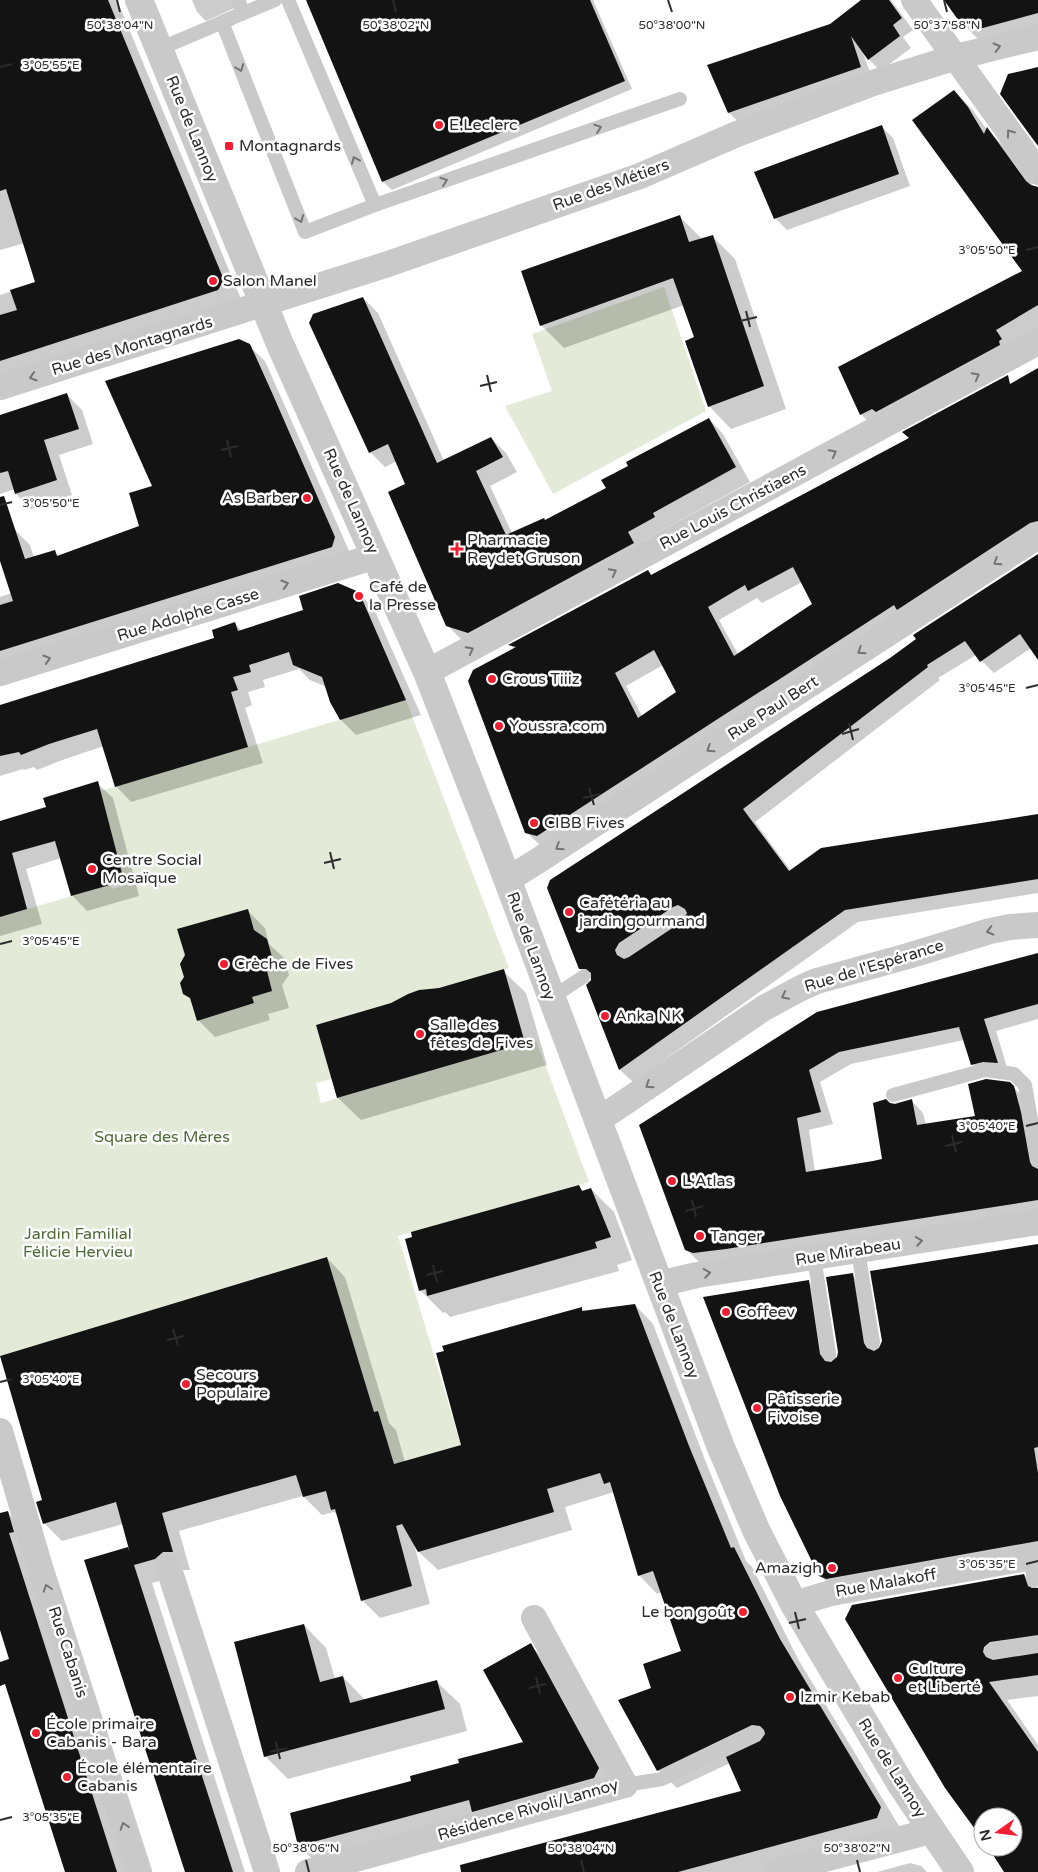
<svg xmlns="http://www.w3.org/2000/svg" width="1038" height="1872" font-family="'Varela Round',sans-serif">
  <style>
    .green { fill: #e3ebd8 }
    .shadow { fill: #0003; fill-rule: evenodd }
    .building { fill: #131313; fill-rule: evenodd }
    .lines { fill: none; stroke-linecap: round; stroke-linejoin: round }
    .service { stroke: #c9c9c9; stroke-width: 14 }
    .minor { stroke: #c9c9c9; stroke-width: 26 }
    .tertiary { stroke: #c9c9c9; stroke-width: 28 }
    .oneway { stroke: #737373 }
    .ticks { fill: none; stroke: #2c2c2c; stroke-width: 2 }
    .poi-dot { fill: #f21f33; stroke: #fff; stroke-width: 2 }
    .labels { text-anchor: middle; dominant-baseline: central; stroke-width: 5; stroke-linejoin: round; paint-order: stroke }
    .poi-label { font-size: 16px; fill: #2c2c2c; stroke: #fff; text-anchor: start }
    .street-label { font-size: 16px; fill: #2c2c2c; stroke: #fff }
    .park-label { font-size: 16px; fill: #506b37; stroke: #fff }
    .ticks-label { font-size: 12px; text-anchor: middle; fill: #2c2c2c; stroke: #fff; stroke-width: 5; stroke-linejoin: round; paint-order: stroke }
  </style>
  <rect width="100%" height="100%" fill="#fff"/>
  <g class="green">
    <polygon points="664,287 706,411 553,494 505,406 552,391 532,334"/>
    <polygon points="406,700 509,968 439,988 419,990 408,994 391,1003 316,1025 332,1079 316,1083 321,1103 536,1040 589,1182 398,1236 461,1445 394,1464 378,1411 374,1412 327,1257 0,1356 0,917 110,885 112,889 125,885 100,791"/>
  </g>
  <g class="shadow">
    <polygon points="0,0 117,0 241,299 0,383 0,295 37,283 25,243 0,250"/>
    <polygon points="192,0 244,0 239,6 206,21 197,12"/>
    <polygon points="307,0 593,0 632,89 392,190 383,182"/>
    <polygon points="863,0 891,0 913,30 903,37 911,48 880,71 863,53 872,78 741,124 729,113 709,66 830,25"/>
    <polygon points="945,0 1038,0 1038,35 980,41 962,23"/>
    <polygon points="954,91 972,109 987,130 1004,146 1034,187 1038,188 1038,332 878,432 861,414 1024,272"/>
    <polygon points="881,126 893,138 910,186 787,230 776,219 755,173"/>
    <polygon points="679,216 702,239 712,236 735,259 786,409 731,429 709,406 696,338 684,305 564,348 541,325"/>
    <polygon points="363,298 378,313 444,461 491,438 506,453 517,472 490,486 512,533 545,522 608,489 709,419 723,434 750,482 462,640 447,625 407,485 397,461 385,467 370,452"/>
    <polygon points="249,346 265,361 350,553 0,670 0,597 12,593 0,557 0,534 14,529 30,545 34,558 55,552 59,556 141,526 154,486"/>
    <path d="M1038 371V539L540 845 526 832 514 649 511 645 648 571 652 576ZM802 582 814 605 738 654 719 620 757 598 762 603ZM663 665 678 692 642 716 626 686Z"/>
    <polygon points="67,395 82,410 93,444 59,455 72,495 31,509 16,494 15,489 0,494 0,416"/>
    <polygon points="1038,555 1038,658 1031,648 994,673 976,655 938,678 940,680 755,822 791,871 1038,816 1038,893 858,922 633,1082 620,1070 588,986 593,981 580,969 891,659"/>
    <polygon points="359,593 374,609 421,715 356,735 341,720 327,687 310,680 299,669 263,680 265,687 248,692 252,705 245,708 263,763 131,802 116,786 104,746 65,759 37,770 34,767 24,770 23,769 0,776 0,707 216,638 235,624 242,631"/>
    <polygon points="97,783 113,798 139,896 87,911 72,895 61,858 26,869 42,924 0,936 0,822 48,808"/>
    <polygon points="247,910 265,928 269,944 284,958 289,975 282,985 289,1008 268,1014 270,1020 215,1037 198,1020 192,1000 184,993"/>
    <polygon points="1038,955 1038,1019 996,1031 1009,1074 984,1076 972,1064 964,1040 851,1064 820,1082 833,1124 809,1130 815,1172 883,1160 890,1104 911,1100 923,1113 926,1125 976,1117 1009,1083 1026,1100 1038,1157 1038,1213 699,1262 686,1249 640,1125"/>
    <polygon points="503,971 526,993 547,1065 361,1120 338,1098 317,1025"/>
    <polygon points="579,1187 584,1191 591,1189 614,1212 632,1260 617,1265 619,1271 450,1317 445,1312 443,1313 420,1290"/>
    <polygon points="1038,1245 1038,1563 839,1594 820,1575 808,1281 827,1300 837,1362 852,1275 871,1294 880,1348"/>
    <polygon points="327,1258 345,1277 389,1423 396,1430 405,1462 462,1446 581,1308 585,1312 635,1305 653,1324 707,1465 746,1561 752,1567 798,1659 899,1826 895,1836 761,1872 489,1872 743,1791 730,1763 677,1788 658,1770 653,1689 682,1652 662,1592 657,1594 639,1575 614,1492 565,1507 572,1530 438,1570 419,1552 414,1544 430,1604 380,1618 362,1600 339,1517 334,1512 322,1515 303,1496 179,1531 190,1570 182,1570 174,1577 152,1583 245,1872 186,1872 128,1548 131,1551 123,1524 62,1541 44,1523 44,1501"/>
    <polygon points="7,1512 27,1532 130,1872 66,1872 11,1660 1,1630 0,1631 0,1514"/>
    <polygon points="1024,1575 1038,1588 1038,1696 1007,1700 1038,1745 1038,1872 1005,1872 988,1847 1013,1847 1013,1817 983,1817 983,1840 846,1619"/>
    <polygon points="304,1625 326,1648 335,1679 343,1677 365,1700 437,1682 460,1704 467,1731 288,1779 265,1756"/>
    <polygon points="530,1645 551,1666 619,1790 320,1866 299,1846 412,1782 524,1742"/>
    <polygon points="910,1863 921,1866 927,1872 877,1872"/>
  </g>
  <g class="building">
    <polygon points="0,0 108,0 224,280 218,290 0,361 0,315 17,310 10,290 35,282 6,189 0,191"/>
    <polygon points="306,0 590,0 625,81 382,182"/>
    <polygon points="861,0 889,0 902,18 893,25 900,36 868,60 851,36 861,67 728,113 707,65 830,24"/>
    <polygon points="944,0 1038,0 1038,13 979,29 961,24"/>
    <polygon points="1038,67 1038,146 1000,94 1008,74"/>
    <polygon points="954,90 968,107 984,134 987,127 1026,181 1031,185 1038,187 1038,305 996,330 1002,339 999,341 1000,345 876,412 872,409 860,415 838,367 1022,271 912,120"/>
    <polygon points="882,125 899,174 774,219 754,172"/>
    <polygon points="680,215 689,242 713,235 764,386 708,407 685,341 694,337 673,278 540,326 521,271"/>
    <polygon points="363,297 437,463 491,437 503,457 476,471 506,535 544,518 545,520 606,488 601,480 628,466 626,462 709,418 736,467 653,513 655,517 628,532 634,543 468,633 446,626 388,492 405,484 388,444 369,453 309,323 313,314"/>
    <polygon points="239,339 250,344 273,395 335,537 332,547 0,651 0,605 13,601 0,561 0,497 4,496 25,559 55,550 57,556 139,526 129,493 152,486 105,381"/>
    <path d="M1038 368V521L1030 523 897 610 894 605 537 836 525 833 468 681 473 670 516 647 508 645 648 570 651 575 909 438 902 432 1008 375 1010 384ZM793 567 812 604 734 656 708 607 745 585 748 591ZM654 650 676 692 638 718 615 673Z"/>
    <polygon points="67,393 79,429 44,440 57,480 15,494 8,471 0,473 0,415"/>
    <path d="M1038 554V660L1020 634 980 662 965 641 927 665 928 667 743 809 789 871 821 848 1038 814V879L845 910 619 1070 586 985 591 980V973L586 969H579L547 888 550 880 890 658 916 639 913 635ZM678 905 685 909 687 913 683 921 629 957 624 959 617 955 615 950 619 943 673 907Z"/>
    <polygon points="338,583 359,592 406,700 340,720 330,702 322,677 293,665 289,652 249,665 251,672 233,677 238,690 231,692 248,747 115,787 97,729 49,744 21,755 19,752 0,756 0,705 214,638 212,630 235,622 238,631 303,610 299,596"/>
    <polygon points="98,781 124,881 71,896 55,841 12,853 27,909 0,917 0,821 46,807 43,798"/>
    <polygon points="248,909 254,930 267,939 272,957 266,967 272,991 252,997 254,1003 197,1021 190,998 183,994 180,983 184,977 180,964 185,955 177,929"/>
    <polygon points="1038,953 1038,1004 984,1019 998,1063 983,1062 971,1065 959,1027 839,1052 809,1070 821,1112 797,1118 806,1172 873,1161 882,1159 873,1103 886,1099 890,1103 895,1104 912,1099 917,1125 975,1116 968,1084 986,1079 1010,1082 1014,1086 1021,1112 1030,1162 1032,1166 1038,1169 1038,1200 726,1249 693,1253 685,1250 639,1125 817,1012"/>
    <polygon points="504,969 525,1043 337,1098 316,1025 391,1003 408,994 419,990 439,988"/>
    <polygon points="579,1185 582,1191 591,1188 611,1237 595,1242 597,1248 427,1296 426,1289 419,1291 405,1239 412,1237 411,1232"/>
    <polygon points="1038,1244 1038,1447 1034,1448 1038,1473 1038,1541 826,1579 819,1576 780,1496 703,1297 809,1280 820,1354 825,1361 831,1362 837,1357 838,1352 826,1277 853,1273 864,1343 867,1348 874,1351 879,1348 882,1341 870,1271"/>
    <polygon points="327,1257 374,1412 378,1411 394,1464 461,1445 436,1353 444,1351 442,1346 582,1307 582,1311 635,1304 689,1446 731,1548 734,1547 780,1639 881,1807 877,1818 678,1872 461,1872 460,1865 741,1791 726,1757 760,1741 765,1734 764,1730 760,1726 752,1725 657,1771 618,1700 651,1688 643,1664 681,1651 653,1571 638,1576 610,1482 604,1484 600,1473 547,1489 554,1512 418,1552 402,1524 396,1526 412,1586 361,1601 335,1509 331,1510 326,1491 303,1497 296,1475 162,1513 173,1552 163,1552 155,1559 134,1565 233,1872 185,1872 84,1560 128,1547 130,1553 116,1502 43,1524 36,1502 42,1500 0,1356"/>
    <polygon points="8,1511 14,1532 9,1533 117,1872 65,1872 5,1684 0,1686 0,1662 9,1659 0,1630 0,1513"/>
    <polygon points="1024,1574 1028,1586 1032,1588 1038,1588 1038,1635 990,1642 984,1647 983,1652 986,1657 993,1660 1038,1653 1038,1675 989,1682 1038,1752 1038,1872 1004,1872 988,1847 1013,1847 1013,1817 983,1817 983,1840 945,1788 845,1619 852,1605"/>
    <polygon points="304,1624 320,1682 343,1676 350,1703 437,1680 445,1709 264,1757 234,1642"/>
    <polygon points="531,1643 599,1768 594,1778 472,1812 469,1800 298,1846 290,1813 411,1781 410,1776 459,1763 458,1759 523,1742 483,1670"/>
  </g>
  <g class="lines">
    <g class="service">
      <polyline points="239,0 242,14"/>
      <polyline points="275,0 222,22 305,232 375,205 680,99"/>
      <polyline points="288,0 375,205"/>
      <polyline points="159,49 230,19"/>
      <polyline points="624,950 678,914"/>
      <polyline points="551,998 583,977"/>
      <polyline points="893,1095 985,1070 1014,1074 1025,1085 1038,1160"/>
      <polyline points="858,1251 873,1342"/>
      <polyline points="814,1257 829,1353"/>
      <polyline points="1030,1558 1034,1580"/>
      <polyline points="992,1651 1038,1644"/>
      <polyline points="625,1785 662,1779 756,1733"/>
    </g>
    <g class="minor">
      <polyline points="914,0 1038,172"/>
      <polyline points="0,387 388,264 640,176 737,134 873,83 956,57 1038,37"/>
      <polyline points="427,672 1038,342"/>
      <polyline points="0,673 376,556"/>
      <polyline points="507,880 536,862 1038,536"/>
      <polyline points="597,1121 764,1008 801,988 817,981 908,956 990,931 1010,927 1038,925"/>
      <polyline points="659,1284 697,1275 1038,1222"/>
      <polyline points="0,1431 39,1564 139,1872"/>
      <polyline points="168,1566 267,1872"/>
      <polyline points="794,1604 831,1593 1038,1556"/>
      <polyline points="308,1872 625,1785 534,1618"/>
      <polyline points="775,1872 931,1831"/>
    </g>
    <polyline class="tertiary" points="139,0 280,344 427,672 494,844 720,1445 756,1530 794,1604 902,1786 960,1872"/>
  </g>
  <defs><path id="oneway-chevron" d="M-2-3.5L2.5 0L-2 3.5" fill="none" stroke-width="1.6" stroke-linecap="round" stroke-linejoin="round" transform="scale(1.25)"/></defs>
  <g class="oneway">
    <use href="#oneway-chevron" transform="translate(997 47) rotate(-14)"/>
    <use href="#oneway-chevron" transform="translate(240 68) rotate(69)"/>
    <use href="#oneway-chevron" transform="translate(598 128) rotate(-19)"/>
    <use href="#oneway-chevron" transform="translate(1010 133) rotate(-126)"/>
    <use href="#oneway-chevron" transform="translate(355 160) rotate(-113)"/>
    <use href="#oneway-chevron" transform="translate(444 181) rotate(-19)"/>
    <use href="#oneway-chevron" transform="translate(300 219) rotate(69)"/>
    <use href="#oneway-chevron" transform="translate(976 376) rotate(-28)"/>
    <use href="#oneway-chevron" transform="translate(33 377) rotate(163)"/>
    <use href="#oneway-chevron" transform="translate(833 453) rotate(-28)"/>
    <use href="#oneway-chevron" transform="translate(997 562) rotate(147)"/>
    <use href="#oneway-chevron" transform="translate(613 572) rotate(-28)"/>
    <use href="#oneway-chevron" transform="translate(285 584) rotate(-17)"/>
    <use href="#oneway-chevron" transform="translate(470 650) rotate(-28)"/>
    <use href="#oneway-chevron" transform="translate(861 651) rotate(147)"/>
    <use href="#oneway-chevron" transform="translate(47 659) rotate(-17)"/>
    <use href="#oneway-chevron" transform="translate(710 749) rotate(147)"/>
    <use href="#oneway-chevron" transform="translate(559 847) rotate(147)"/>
    <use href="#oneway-chevron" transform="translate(990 931) rotate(166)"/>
    <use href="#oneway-chevron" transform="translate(785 996) rotate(152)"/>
    <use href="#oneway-chevron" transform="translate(649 1085) rotate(146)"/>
    <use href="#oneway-chevron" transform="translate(919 1241) rotate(-9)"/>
    <use href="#oneway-chevron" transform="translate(707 1273) rotate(-9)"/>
    <use href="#oneway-chevron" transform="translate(47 1588) rotate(-108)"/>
    <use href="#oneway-chevron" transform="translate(124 1826) rotate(-108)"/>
  </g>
  <path class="ticks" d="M117 0 120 12M393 0 396 12M668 0 672 12M944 0 947 12M0 67 12 64M1026 250 1038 247M746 311 750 327M740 321 757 317M487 375 491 392M480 386 497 382M227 440 231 457M221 450 238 446M0 505 12 502M1026 688 1038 685M849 723 853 740M842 734 859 729M589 788 594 805M583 798 600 794M330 852 334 869M324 863 341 859M0 944 12 941M1026 1126 1038 1123M952 1135 956 1152M945 1146 962 1142M692 1200 696 1217M686 1211 703 1206M433 1265 437 1282M426 1275 443 1271M173 1329 178 1346M167 1340 184 1336M0 1382 12 1379M1026 1564 1038 1561M795 1612 799 1629M789 1623 806 1619M536 1677 540 1694M529 1688 546 1684M276 1742 280 1759M270 1752 287 1748M0 1820 12 1817M306 1860 309 1872M581 1860 584 1872M857 1860 860 1872"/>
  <g class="poi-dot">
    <circle cx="439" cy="125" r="5"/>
    <rect x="224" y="141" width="10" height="10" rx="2.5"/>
    <circle cx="213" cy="281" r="5"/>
    <circle cx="307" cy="498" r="5"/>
    <path d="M454.5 541.5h5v5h5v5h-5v5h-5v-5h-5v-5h5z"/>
    <circle cx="359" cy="596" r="5"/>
    <circle cx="492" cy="679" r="5"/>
    <circle cx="499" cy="726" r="5"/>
    <circle cx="534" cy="823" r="5"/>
    <circle cx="92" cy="869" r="5"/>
    <circle cx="569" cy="912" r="5"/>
    <circle cx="224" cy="964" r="5"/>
    <circle cx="605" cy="1016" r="5"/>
    <circle cx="420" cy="1034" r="5"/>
    <circle cx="672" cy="1181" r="5"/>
    <circle cx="700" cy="1236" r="5"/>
    <circle cx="726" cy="1312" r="5"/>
    <circle cx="186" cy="1384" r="5"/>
    <circle cx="757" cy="1408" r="5"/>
    <circle cx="832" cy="1568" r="5"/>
    <circle cx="743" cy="1612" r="5"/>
    <circle cx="898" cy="1678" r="5"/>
    <circle cx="790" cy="1697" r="5"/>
    <circle cx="36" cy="1733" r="5"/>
    <circle cx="67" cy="1777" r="5"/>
  </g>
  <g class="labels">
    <g class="poi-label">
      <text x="449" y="125">E.Leclerc</text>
      <text x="239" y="146">Montagnards</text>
      <text x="223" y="281">Salon Manel</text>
      <text x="297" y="498" text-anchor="end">As Barber</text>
      <text x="467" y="540">Pharmacie<tspan x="467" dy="18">Reydet Gruson</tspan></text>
      <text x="369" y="587">Café de<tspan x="369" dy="18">la Presse</tspan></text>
      <text x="502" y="679">Crous Tiiiz</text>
      <text x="509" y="726">Youssra.com</text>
      <text x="544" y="823">CIBB Fives</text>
      <text x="102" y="860">Centre Social<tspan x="102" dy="18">Mosaïque</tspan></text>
      <text x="579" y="903">Cafétéria au<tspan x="579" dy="18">jardin gourmand</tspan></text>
      <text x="234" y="964">Crèche de Fives</text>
      <text x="615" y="1016">Anka NK</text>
      <text x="430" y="1025">Salle des<tspan x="430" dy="18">fêtes de Fives</tspan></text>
      <text x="682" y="1181">L'Atlas</text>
      <text x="710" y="1236">Tanger</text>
      <text x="736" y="1312">Coffeev</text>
      <text x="196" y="1375">Secours<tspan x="196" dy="18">Populaire</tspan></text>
      <text x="767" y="1399">Pâtisserie<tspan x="767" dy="18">Fivoise</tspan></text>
      <text x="822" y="1568" text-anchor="end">Amazigh</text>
      <text x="733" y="1612" text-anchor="end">Le bon goût</text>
      <text x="908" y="1669">Culture<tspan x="908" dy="18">et Liberté</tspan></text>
      <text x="800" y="1697">Izmir Kebab</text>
      <text x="46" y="1724">École primaire<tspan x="46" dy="18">Cabanis - Bara</tspan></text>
      <text x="77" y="1768">École élémentaire<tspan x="77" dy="18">Cabanis</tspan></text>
    </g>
    <g class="street-label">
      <text transform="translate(192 129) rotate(68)">Rue de Lannoy</text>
      <text transform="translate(611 185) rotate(-20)">Rue des Métiers</text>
      <text transform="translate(132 346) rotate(-17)">Rue des Montagnards</text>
      <text transform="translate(351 501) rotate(66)">Rue de Lannoy</text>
      <text transform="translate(733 507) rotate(-28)">Rue Louis Christiaens</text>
      <text transform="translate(188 615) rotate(-17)">Rue Adolphe Casse</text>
      <text transform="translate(773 708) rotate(-33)">Rue Paul Bert</text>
      <text transform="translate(531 946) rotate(70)">Rue de Lannoy</text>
      <text transform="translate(874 966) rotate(-17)">Rue de l'Espérance</text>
      <text transform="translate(848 1252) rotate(-9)">Rue Mirabeau</text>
      <text transform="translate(674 1325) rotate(69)">Rue de Lannoy</text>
      <text transform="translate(886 1583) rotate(-10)">Rue Malakoff</text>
      <text transform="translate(68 1652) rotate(72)">Rue Cabanis</text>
      <text transform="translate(892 1768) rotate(58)">Rue de Lannoy</text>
      <text transform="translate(528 1810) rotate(-16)">Résidence Rivoli/Lannoy</text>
    </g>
    <g class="park-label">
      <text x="162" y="1137">Square des Mères</text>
      <text x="78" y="1234">Jardin Familial<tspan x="78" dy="18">Félicie Hervieu</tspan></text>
    </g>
  </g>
  <g class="ticks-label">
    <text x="120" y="29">50°38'04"N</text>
    <text x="396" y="29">50°38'02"N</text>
    <text x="672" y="29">50°38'00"N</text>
    <text x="947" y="29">50°37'58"N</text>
    <text x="51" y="69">3°05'55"E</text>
    <text x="987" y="254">3°05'50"E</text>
    <text x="51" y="507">3°05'50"E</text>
    <text x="987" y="692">3°05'45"E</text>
    <text x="51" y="945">3°05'45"E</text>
    <text x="987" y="1130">3°05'40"E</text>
    <text x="51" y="1383">3°05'40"E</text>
    <text x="987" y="1568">3°05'35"E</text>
    <text x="51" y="1821">3°05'35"E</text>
    <text x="306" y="1852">50°38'06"N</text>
    <text x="581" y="1852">50°38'04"N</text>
    <text x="857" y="1852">50°38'02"N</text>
  </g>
  <g transform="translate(998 1832) rotate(256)"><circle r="24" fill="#ffffff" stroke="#ababab"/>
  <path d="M0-4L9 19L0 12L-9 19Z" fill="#f21f33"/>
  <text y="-8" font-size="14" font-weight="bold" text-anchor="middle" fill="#2c2c2c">N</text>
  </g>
</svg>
